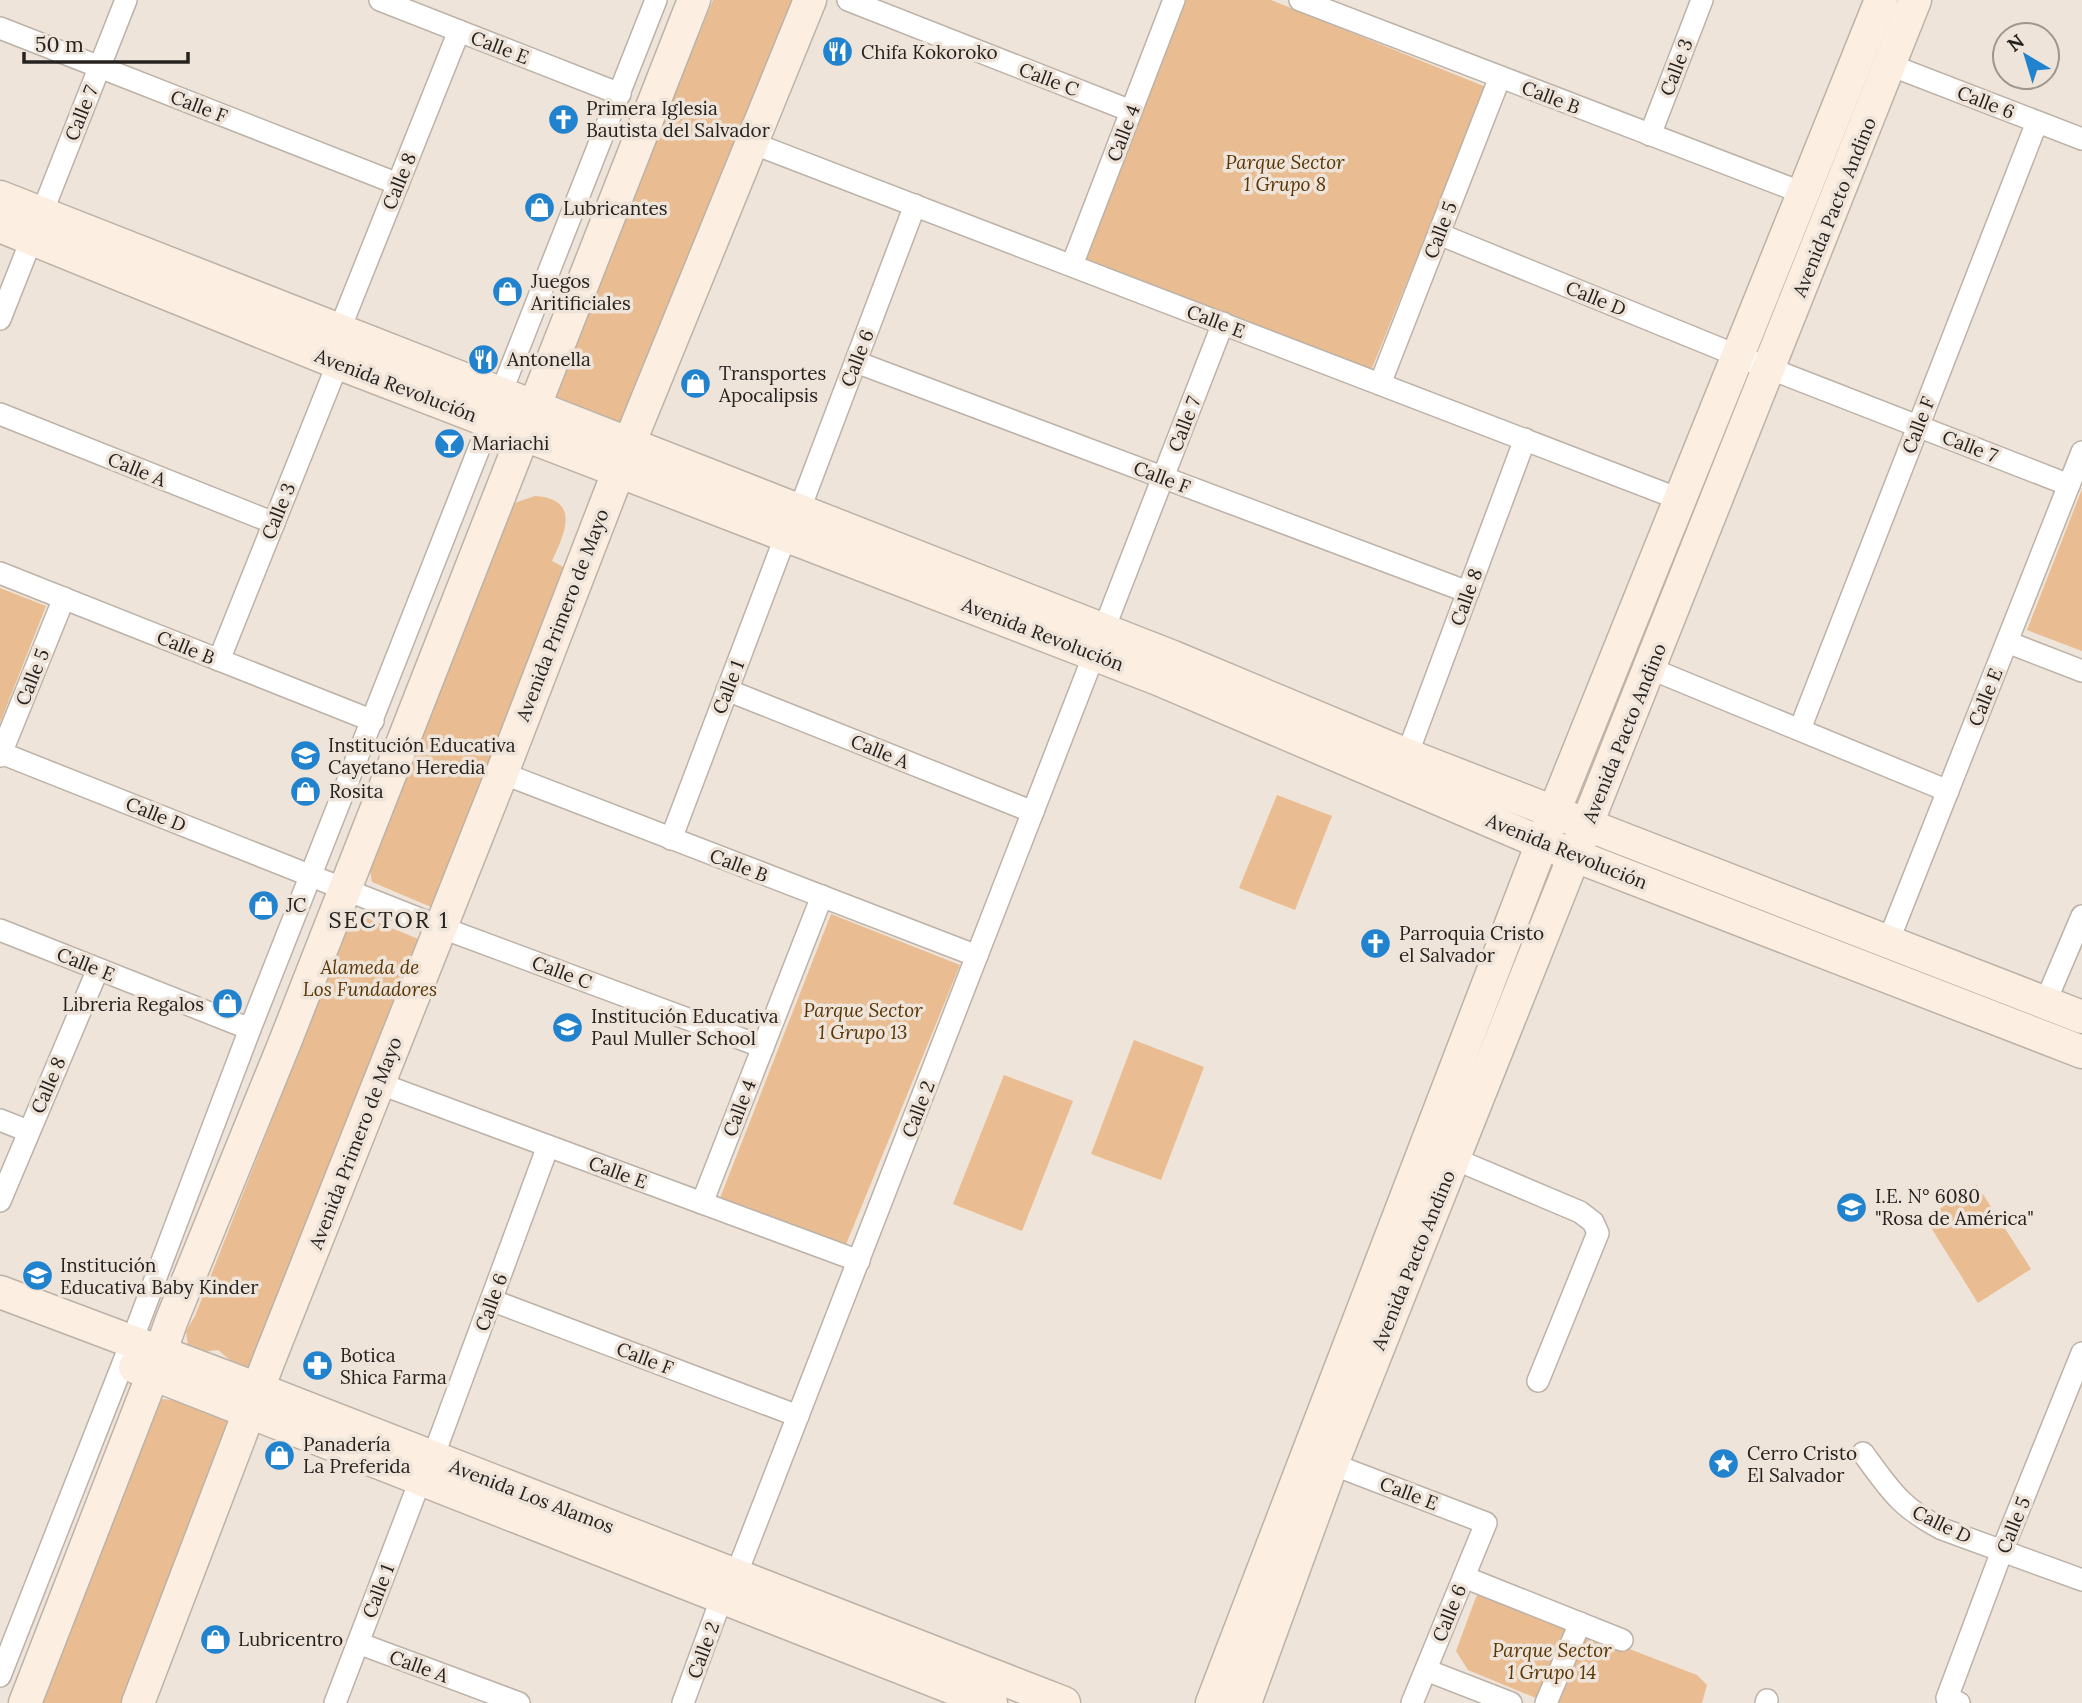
<svg xmlns="http://www.w3.org/2000/svg" width="2082" height="1703" font-family="Lora,serif">
  <style>
    .green { fill: #e9bd91 }
    .lines { fill: none; stroke-linecap: round; stroke-linejoin: round }
    .street-casing { stroke: #bcb2a8; stroke-width: 24 }
    .secondary-casing { stroke: #bcb2a8; stroke-width: 35 }
    .street { stroke: #fff; stroke-width: 21 }
    .secondary { stroke: #fcefe2; stroke-width: 32 }
    .labels { text-anchor: middle; dominant-baseline: central; stroke-width: 7; stroke-linejoin: round; paint-order: stroke }
    .street-label { font-size: 19px; fill: #26221f; stroke: #efe4d9 }
    .poi-label { font-size: 19px; fill: #26221f; stroke: #efe4d9; text-anchor: start }
    .park-label { font-size: 19px; font-style: italic; fill: #593505; stroke: #efe4d9 }
    .quarter-label { font-size: 23px; letter-spacing: 2px; fill: #26221f; stroke: #efe4d9 }
  </style>
  <rect width="100%" height="100%" fill="#efe4d9"/>
  <g class="green">
    <polygon points="713,0 796,0 620,428 562,405 556,395 558,386"/>
    <polygon points="1186,0 1271,0 1486,87 1370,373 1085,259"/>
    <polygon points="2082,489 2082,651 2027,630"/>
    <path d="M535 496C582 499 564 535 552 561L569 570 438 905 431 907 372 882 370 871 514 503Z"/>
    <polygon points="0,588 46,606 0,723"/>
    <polygon points="1277,795 1332,816 1295,910 1239,888"/>
    <polygon points="831,914 960,965 845,1247 720,1198"/>
    <polygon points="355,916 362,916 421,940 251,1367 242,1370 218,1350 202,1352 188,1346 186,1331 195,1316 350,921"/>
    <polygon points="1134,1040 1204,1067 1161,1180 1091,1154"/>
    <polygon points="1004,1075 1073,1101 1022,1231 953,1204"/>
    <polygon points="1977,1185 2031,1269 1978,1303 1925,1218"/>
    <path d="M163 1399C183 1401 214 1409 228 1423L129 1703H42L157 1402Z"/>
    <polygon points="1481,1592 1697,1675 1707,1685 1702,1703 1548,1703 1468,1670 1456,1651 1476,1597"/>
  </g>
  <g class="lines">
    <defs>
      <g id="street">
        <polyline points="380,0 620,94"/>
        <polyline points="848,0 1131,111"/>
        <polyline points="1300,0 1803,193"/>
        <polyline points="0,28 398,184"/>
        <polyline points="1890,65 2082,139"/>
        <polyline points="1650,135 1702,0"/>
        <polyline points="752,143 1679,499"/>
        <polyline points="1439,234 1753,362 2069,485"/>
        <polyline points="1072,265 1174,0"/>
        <polyline points="0,319 126,0"/>
        <polyline points="339,331 459,31"/>
        <polyline points="856,362 1468,592"/>
        <polyline points="1380,384 1500,77"/>
        <polyline points="0,414 274,523"/>
        <polyline points="799,511 915,205"/>
        <polyline points="0,573 373,721"/>
        <polyline points="2007,642 2082,671"/>
        <polyline points="219,660 338,363"/>
        <polyline points="1649,668 1948,791"/>
        <polyline points="727,690 1033,812"/>
        <polyline points="1800,729 2037,122"/>
        <polyline points="1,753 440,927 763,1047"/>
        <polyline points="1407,755 1525,439"/>
        <polyline points="0,756 64,598"/>
        <polyline points="502,773 977,956"/>
        <polyline points="671,839 786,535"/>
        <polyline points="0,930 250,1029"/>
        <polyline points="1888,942 2082,452"/>
        <polyline points="2045,1003 2082,916"/>
        <polyline points="378,1083 859,1261"/>
        <polyline points="0,1120 28,1131"/>
        <polyline points="1443,1154 1580,1212 1593,1222 1598,1233 1538,1381"/>
        <polyline points="0,1201 98,969"/>
        <polyline points="702,1203 822,896"/>
        <polyline points="491,1300 798,1416"/>
        <path d="M1863 1453C1890 1490 1900 1507 1942 1529L2082 1580"/>
        <polyline points="433,1457 548,1146"/>
        <polyline points="1332,1464 1486,1523 1412,1703"/>
        <polyline points="736,1575 1223,323"/>
        <polyline points="1464,1577 1622,1640"/>
        <polyline points="358,1643 519,1703"/>
        <polyline points="1426,1670 1511,1703"/>
        <polyline points="0,1676 131,1343 250,1029 656,0"/>
        <polyline points="335,1703 421,1478"/>
        <polyline points="683,1703 722,1597"/>
        <polyline points="1546,1703 1580,1623"/>
        <polyline points="1766,1703 1767,1700"/>
        <polyline points="1959,1703 1947,1698 2002,1551 2082,1353"/>
      </g>
      <g id="secondary">
        <polyline points="0,197 1173,657 1407,755 2082,1017"/>
        <polyline points="0,226 338,363 1158,679 1542,843 2082,1052"/>
        <polyline points="0,1292 258,1389 1064,1703"/>
        <polyline points="135,1367 991,1703"/>
        <polyline points="25,1703 153,1374 171,1322 285,1042 694,0"/>
        <polyline points="138,1703 269,1360 502,773 629,444 810,0"/>
        <polyline points="1212,1703 1554,812 1881,0"/>
        <polyline points="1245,1703 1332,1464 1915,0"/>
      </g>
    </defs>
    <use href="#street" class="street-casing"/>
    <use href="#secondary" class="secondary-casing"/>
    <use href="#street" class="street"/>
    <use href="#secondary" class="secondary"/>
  </g>
  <defs>
    <symbol id="restaurant-disc" viewBox="-11 -11 22 22"><circle r="9.5" fill="#2182ce" stroke="#efe4d9"/><path d="M-5-6h1v4h1v-4h1v4h1v-4h1v5L-1.5 .5V6h-2V.5L-5-1ZM5-6V6H3V1.5H1.5Q1.5-4 5-6Z" fill="#fff"/></symbol>
    <symbol id="church-disc" viewBox="-11 -11 22 22"><circle r="9.5" fill="#2182ce" stroke="#efe4d9"/><path d="M-1.2-6h2.4v3.5h3.3v2.4h-3.3V6h-2.4V-.1h-3.3v-2.4h3.3Z" fill="#fff"/></symbol>
    <symbol id="shop-disc" viewBox="-11 -11 22 22"><circle r="9.5" fill="#2182ce" stroke="#efe4d9"/><path d="M-5-2.5h2.3a2.7 3.5 0 0 1 5.4 0H5L5.5 6h-11ZM-1.5-2.5h3a1.5 2.3 0 0 0-3 0Z" fill="#fff"/></symbol>
    <symbol id="bar-disc" viewBox="-11 -11 22 22"><circle r="9.5" fill="#2182ce" stroke="#efe4d9"/><path d="M-6-5H6L.8 .8V4.5H3.5V6h-7V4.5H-.8V.8Z" fill="#fff"/></symbol>
    <symbol id="school-disc" viewBox="-11 -11 22 22"><circle r="9.5" fill="#2182ce" stroke="#efe4d9"/><path d="M0-5L7-2L0 1L-7-2ZM-4 1L0 2.5L4 1V4Q0 6-4 4Z" fill="#fff"/></symbol>
    <symbol id="pharmacy-disc" viewBox="-11 -11 22 22"><circle r="9.5" fill="#2182ce" stroke="#efe4d9"/><path d="M-2-6h4v4h4v4h-4v4h-4v-4h-4v-4h4Z" fill="#fff"/></symbol>
    <symbol id="sight-disc" viewBox="-11 -11 22 22"><circle r="9.5" fill="#2182ce" stroke="#efe4d9"/><path d="M0-6L1.8-2.2L6-1.7L2.9 1.2L3.7 5.4L0 3.3L-3.7 5.4L-2.9 1.2L-6-1.7L-1.8-2.2Z" fill="#fff"/></symbol>
  </defs>
  <g fill-rule="evenodd">
    <use href="#restaurant-disc" x="820" y="34" width="35" height="35"/>
    <use href="#church-disc" x="546" y="102" width="35" height="35"/>
    <use href="#shop-disc" x="522" y="190" width="35" height="35"/>
    <use href="#shop-disc" x="490" y="274" width="35" height="35"/>
    <use href="#restaurant-disc" x="466" y="342" width="35" height="35"/>
    <use href="#shop-disc" x="678" y="366" width="35" height="35"/>
    <use href="#bar-disc" x="432" y="426" width="35" height="35"/>
    <use href="#school-disc" x="288" y="738" width="35" height="35"/>
    <use href="#shop-disc" x="288" y="774" width="35" height="35"/>
    <use href="#shop-disc" x="246" y="888" width="35" height="35"/>
    <use href="#church-disc" x="1358" y="926" width="35" height="35"/>
    <use href="#shop-disc" x="210" y="986" width="35" height="35"/>
    <use href="#school-disc" x="550" y="1010" width="35" height="35"/>
    <use href="#school-disc" x="1834" y="1190" width="35" height="35"/>
    <use href="#school-disc" x="20" y="1258" width="35" height="35"/>
    <use href="#pharmacy-disc" x="300" y="1348" width="35" height="35"/>
    <use href="#shop-disc" x="262" y="1438" width="35" height="35"/>
    <use href="#sight-disc" x="1706" y="1446" width="35" height="35"/>
    <use href="#shop-disc" x="198" y="1622" width="35" height="35"/>
  </g>
  <g class="labels">
    <g class="street-label">
      <text transform="translate(500 47) rotate(21)">Calle E</text>
      <text transform="translate(1676 67) rotate(-69)">Calle 3</text>
      <text transform="translate(1049 79) rotate(21)">Calle C</text>
      <text transform="translate(1551 97) rotate(21)">Calle B</text>
      <text transform="translate(1986 102) rotate(21)">Calle 6</text>
      <text transform="translate(199 106) rotate(21)">Calle F</text>
      <text transform="translate(81 113) rotate(-68)">Calle 7</text>
      <text transform="translate(1123 133) rotate(-69)">Calle 4</text>
      <text transform="translate(399 181) rotate(-68)">Calle 8</text>
      <text transform="translate(1834 207) rotate(-68)">Avenida Pacto Andino</text>
      <text transform="translate(1440 230) rotate(-69)">Calle 5</text>
      <text transform="translate(1596 298) rotate(22)">Calle D</text>
      <text transform="translate(1216 321) rotate(21)">Calle E</text>
      <text transform="translate(857 358) rotate(-69)">Calle 6</text>
      <text transform="translate(396 385) rotate(21)">Avenida Revolución</text>
      <text transform="translate(1184 424) rotate(-69)">Calle 7</text>
      <text transform="translate(1918 425) rotate(-69)">Calle F</text>
      <text transform="translate(1970 446) rotate(21)">Calle 7</text>
      <text transform="translate(137 469) rotate(22)">Calle A</text>
      <text transform="translate(1162 477) rotate(21)">Calle F</text>
      <text transform="translate(278 511) rotate(-68)">Calle 3</text>
      <text transform="translate(1466 597) rotate(-70)">Calle 8</text>
      <text transform="translate(562 615) rotate(-69)">Avenida Primero de Mayo</text>
      <text transform="translate(1043 634) rotate(21)">Avenida Revolución</text>
      <text transform="translate(186 647) rotate(22)">Calle B</text>
      <text transform="translate(32 677) rotate(-68)">Calle 5</text>
      <text transform="translate(728 687) rotate(-69)">Calle 1</text>
      <text transform="translate(1985 697) rotate(-68)">Calle E</text>
      <text transform="translate(1624 733) rotate(-68)">Avenida Pacto Andino</text>
      <text transform="translate(880 751) rotate(22)">Calle A</text>
      <text transform="translate(156 814) rotate(22)">Calle D</text>
      <text transform="translate(1567 851) rotate(22)">Avenida Revolución</text>
      <text transform="translate(739 865) rotate(21)">Calle B</text>
      <text transform="translate(86 964) rotate(22)">Calle E</text>
      <text transform="translate(562 972) rotate(20)">Calle C</text>
      <text transform="translate(48 1085) rotate(-67)">Calle 8</text>
      <text transform="translate(739 1108) rotate(-69)">Calle 4</text>
      <text transform="translate(918 1109) rotate(-69)">Calle 2</text>
      <text transform="translate(355 1143) rotate(-69)">Avenida Primero de Mayo</text>
      <text transform="translate(618 1172) rotate(20)">Calle E</text>
      <text transform="translate(1413 1260) rotate(-68)">Avenida Pacto Andino</text>
      <text transform="translate(491 1302) rotate(-70)">Calle 6</text>
      <text transform="translate(645 1358) rotate(21)">Calle F</text>
      <text transform="translate(1409 1493) rotate(21)">Calle E</text>
      <text transform="translate(532 1496) rotate(21)">Avenida Los Alamos</text>
      <text transform="translate(1942 1524) rotate(26)">Calle D</text>
      <text transform="translate(2013 1525) rotate(-68)">Calle 5</text>
      <text transform="translate(378 1591) rotate(-69)">Calle 1</text>
      <text transform="translate(1449 1613) rotate(-68)">Calle 6</text>
      <text transform="translate(703 1650) rotate(-70)">Calle 2</text>
      <text transform="translate(419 1666) rotate(20)">Calle A</text>
    </g>
    <g class="poi-label">
      <text x="861" y="52">Chifa Kokoroko</text>
      <text x="586" y="108">Primera Iglesia<tspan x="586" dy="22">Bautista del Salvador</tspan></text>
      <text x="563" y="208">Lubricantes</text>
      <text x="531" y="281">Juegos<tspan x="531" dy="22">Aritificiales</tspan></text>
      <text x="507" y="359">Antonella</text>
      <text x="719" y="373">Transportes<tspan x="719" dy="22">Apocalipsis</tspan></text>
      <text x="472" y="443">Mariachi</text>
      <text x="328" y="745">Institución Educativa<tspan x="328" dy="22">Cayetano Heredia</tspan></text>
      <text x="329" y="791">Rosita</text>
      <text x="286" y="905">JC</text>
      <text x="1399" y="933">Parroquia Cristo<tspan x="1399" dy="22">el Salvador</tspan></text>
      <text x="204" y="1004" text-anchor="end">Libreria Regalos</text>
      <text x="591" y="1016">Institución Educativa<tspan x="591" dy="22">Paul Muller School</tspan></text>
      <text x="1875" y="1196">I.E. N° 6080<tspan x="1875" dy="22">"Rosa de América"</tspan></text>
      <text x="60" y="1265">Institución<tspan x="60" dy="22">Educativa Baby Kinder</tspan></text>
      <text x="340" y="1355">Botica<tspan x="340" dy="22">Shica Farma</tspan></text>
      <text x="303" y="1444">Panadería<tspan x="303" dy="22">La Preferida</tspan></text>
      <text x="1747" y="1453">Cerro Cristo<tspan x="1747" dy="22">El Salvador</tspan></text>
      <text x="238" y="1639">Lubricentro</text>
    </g>
    <g class="park-label">
      <text x="1285" y="162">Parque Sector<tspan x="1285" dy="22">1 Grupo 8</tspan></text>
      <text x="370" y="967">Alameda de<tspan x="370" dy="22">Los Fundadores</tspan></text>
      <text x="863" y="1010">Parque Sector<tspan x="863" dy="22">1 Grupo 13</tspan></text>
      <text x="1552" y="1650">Parque Sector<tspan x="1552" dy="22">1 Grupo 14</tspan></text>
    </g>
    <g class="quarter-label">
      <text x="389" y="919">SECTOR 1</text>
    </g>
  </g>
  <g transform="translate(2026 56) rotate(322)"><circle r="33" fill="#efe4d9" stroke="#9f968f" stroke-width="2"/>
  <path d="M0-5L12 26L0 18L-12 26Z" fill="#2182ce"/>
  <text y="-10" font-size="19" font-weight="bold" text-anchor="middle" fill="#26221f">N</text>
  </g>
  <path d="M24 52v10h164v-10" fill="none" stroke="#26221f" stroke-width="3.5"/>
  <text x="35" y="52" font-size="21" fill="#26221f" stroke="#efe4d9" stroke-width="5" paint-order="stroke">50 m</text>
</svg>
